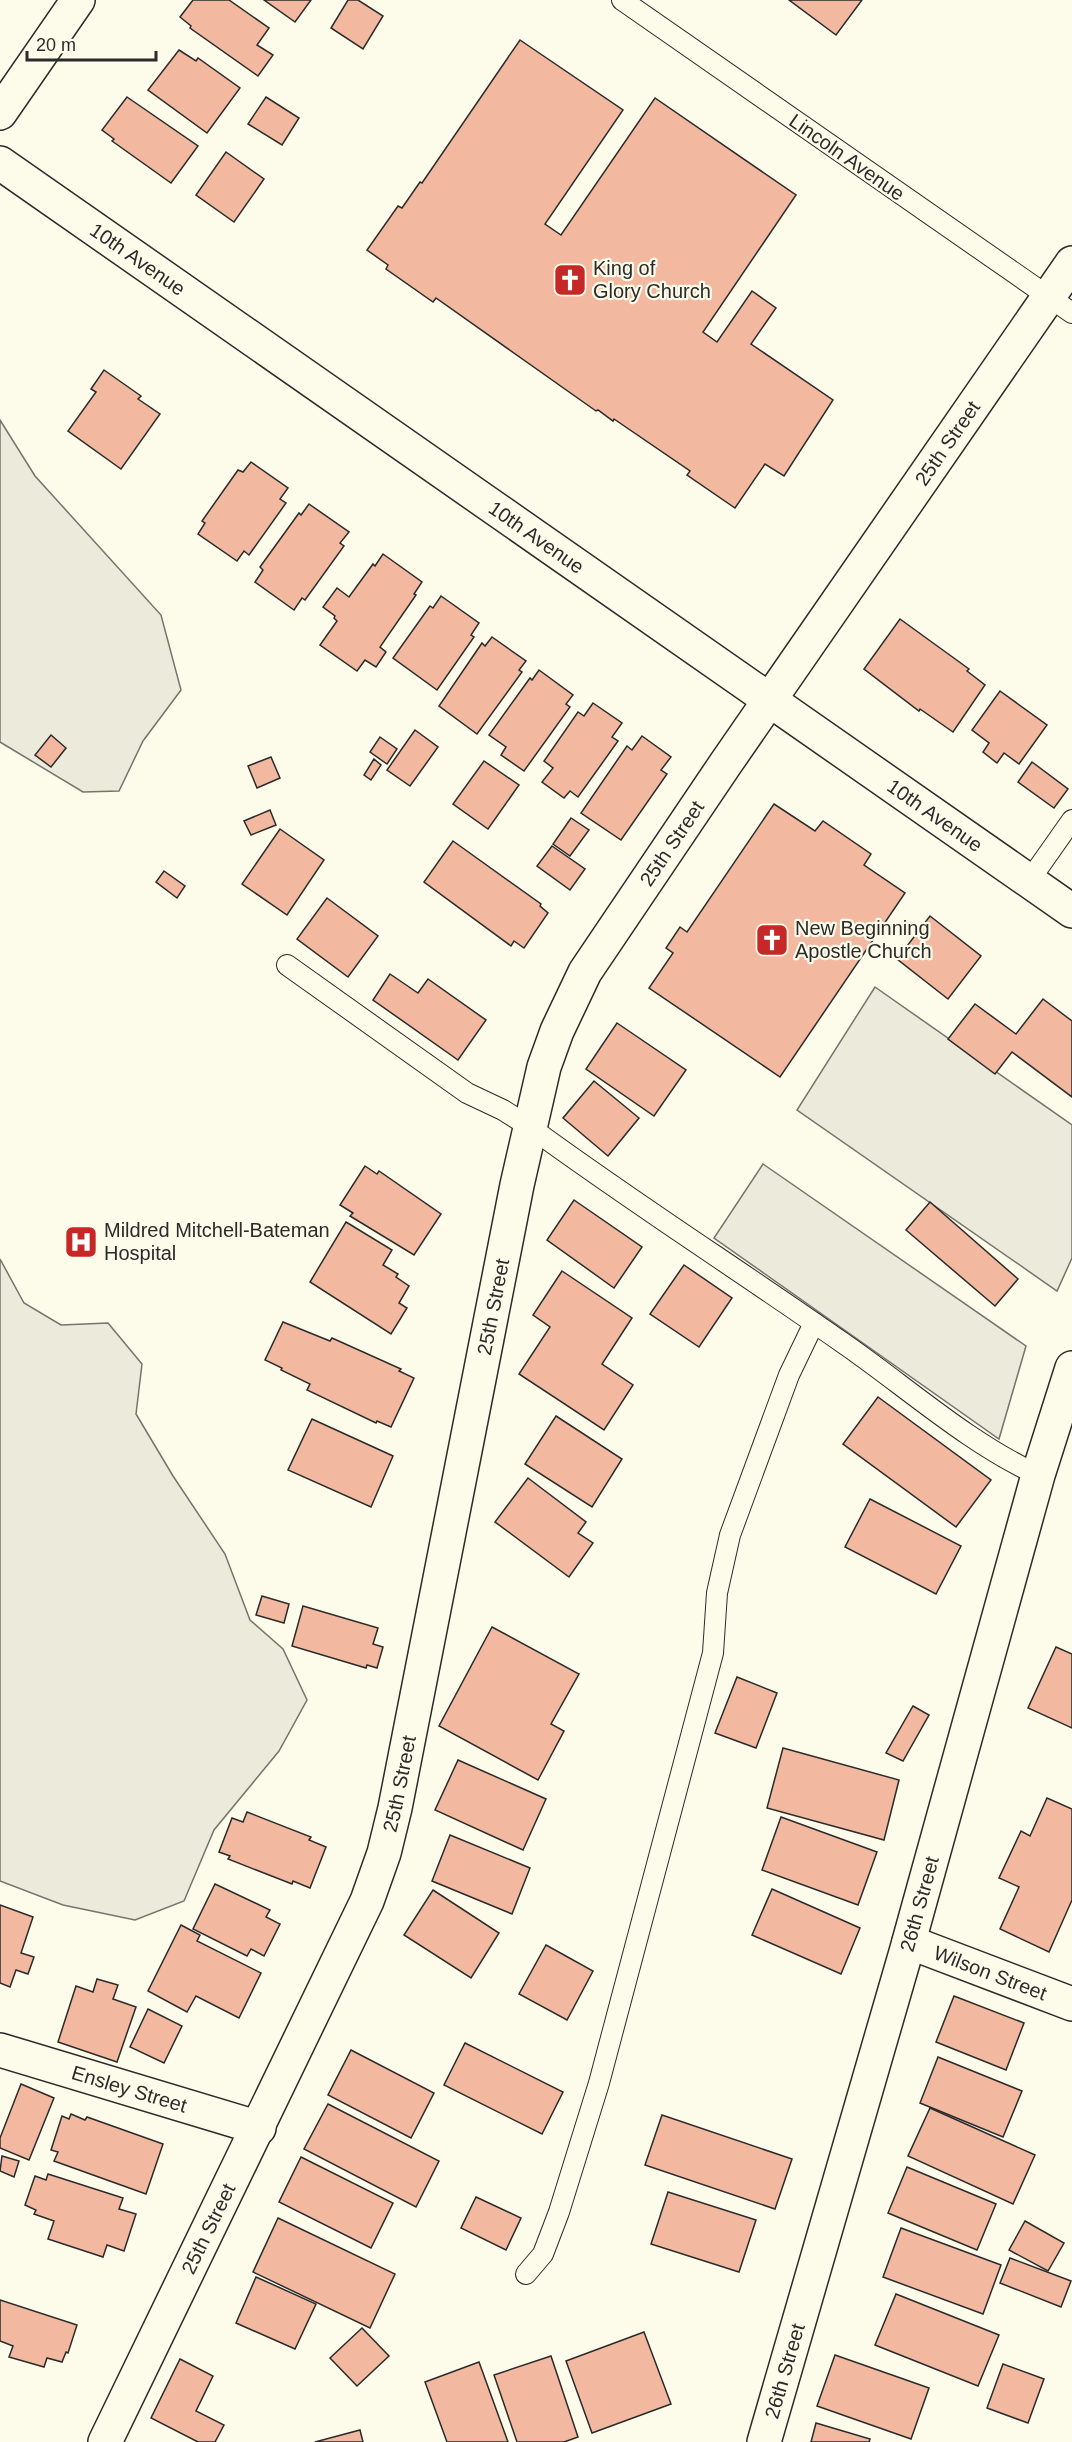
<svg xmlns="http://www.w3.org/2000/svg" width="1072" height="2442" font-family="Helvetica,sans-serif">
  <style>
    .green { fill: #ecebdb; stroke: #74746e; stroke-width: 1.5 }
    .parking { fill: #eceadb; stroke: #74746e; stroke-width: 1.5 }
    .building { fill: #f2b8a0; stroke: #2b2b2b; stroke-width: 1.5 }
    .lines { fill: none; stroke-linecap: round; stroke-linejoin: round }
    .lane-casing { stroke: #2b2b2b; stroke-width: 22 }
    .street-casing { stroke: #2b2b2b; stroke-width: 36 }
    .lane { stroke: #fdfbea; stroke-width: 20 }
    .street { stroke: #fdfbea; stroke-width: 33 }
    .labels { text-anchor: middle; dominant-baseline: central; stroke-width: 4.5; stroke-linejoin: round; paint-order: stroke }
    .street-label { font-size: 20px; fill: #2b2b2b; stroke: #fdfbea }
    .poi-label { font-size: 20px; fill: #2b2b2b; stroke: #fdfbea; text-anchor: start }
  </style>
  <rect width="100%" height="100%" fill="#fdfbea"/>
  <g class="green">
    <polygon points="0,420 35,476 161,615 181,690 143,741 119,791 83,792 0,742"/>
    <polygon points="0,1259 24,1303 61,1325 108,1323 142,1364 136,1414 173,1476 225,1554 250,1620 283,1649 307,1700 279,1751 214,1830 184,1901 135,1920 63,1905 0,1881"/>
  </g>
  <g class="parking">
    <polygon points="875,987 1072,1125 1072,1258 1057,1291 797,1110"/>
    <polygon points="763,1164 1026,1346 999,1439 714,1238"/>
  </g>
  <g class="building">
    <polygon points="193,0 229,0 269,28 257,45 273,55 258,76 190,28 191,26 180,17"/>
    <polygon points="264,0 311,0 295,22"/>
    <polygon points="348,0 358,0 383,16 363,49 331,28"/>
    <polygon points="789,0 862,0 836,35"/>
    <polygon points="520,40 623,110 545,224 561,235 655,98 796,195 703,332 717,342 752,291 776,308 751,344 833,400 784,476 765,464 735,508 687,475 690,471 614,419 613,421 598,410 596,411 436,298 433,302 386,269 388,265 367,250 398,206 402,208 420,182 422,183"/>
    <polygon points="179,50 196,61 198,58 240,88 207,133 148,90"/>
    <polygon points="127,97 198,146 171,183 112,141 114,139 102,130"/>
    <polygon points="266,97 299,118 282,145 248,124"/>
    <polygon points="226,152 264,179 234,222 196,195"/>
    <polygon points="104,370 141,396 138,399 160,414 121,469 68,431 96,392 91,389"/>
    <polygon points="251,462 288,488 280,499 286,503 249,555 244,551 237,561 198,534 205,523 202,521 238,470 243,472"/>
    <polygon points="309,504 349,532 340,543 344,546 305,600 302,598 294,610 255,582 263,570 260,567 299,513 301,515"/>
    <polygon points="383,554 422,582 414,594 416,595 380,647 386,652 376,667 365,660 357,671 320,645 337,621 334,618 335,616 323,607 337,588 349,597 373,564 375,566"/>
    <polygon points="441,596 479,623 471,635 474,637 437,690 393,658 430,606 433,608"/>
    <polygon points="900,619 969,669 967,671 985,685 953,732 920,709 919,711 864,669"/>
    <polygon points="492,637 526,661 519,670 522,672 477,734 439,706 482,643 485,646"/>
    <polygon points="539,670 573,695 566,704 570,707 524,771 501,755 506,747 489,735 530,678 532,680"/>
    <polygon points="1000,691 1047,725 1019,764 1004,753 997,763 983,752 989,743 972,730"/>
    <polygon points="593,703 622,723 612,737 618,741 578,797 570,791 564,798 542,782 553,768 544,761 578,712 584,716"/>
    <polygon points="415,730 438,747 410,786 387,770"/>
    <polygon points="51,735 66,748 51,767 35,755"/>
    <polygon points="642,736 671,757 661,770 667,774 621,840 581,813 627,746 632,750"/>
    <polygon points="380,737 397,749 387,764 370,752"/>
    <polygon points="271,757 280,778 257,788 248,766"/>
    <polygon points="374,759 381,765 371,780 364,775"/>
    <polygon points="484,761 519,785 488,829 453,804"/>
    <polygon points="1032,762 1068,789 1054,808 1018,782"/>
    <polygon points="774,804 815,831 823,821 871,854 864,865 905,893 780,1077 649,988 673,953 666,948 680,927 687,932"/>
    <polygon points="270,810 276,825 251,835 244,821"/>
    <polygon points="571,818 589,830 570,856 553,844"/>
    <polygon points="280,829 324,860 287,915 242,884"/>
    <polygon points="453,841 541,904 540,906 548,913 524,948 514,941 511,946 424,882"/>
    <polygon points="552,846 585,869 570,890 537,866"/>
    <polygon points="164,871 185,886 177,898 156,882"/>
    <polygon points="327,898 378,936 348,977 297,939"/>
    <polygon points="930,916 981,956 948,999 897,959"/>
    <polygon points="390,974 418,993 428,979 486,1020 458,1060 373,1000"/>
    <polygon points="1043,999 1072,1021 1072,1097 1012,1052 995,1074 948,1039 975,1004 1016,1034"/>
    <polygon points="617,1023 686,1070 654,1116 586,1069"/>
    <polygon points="594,1081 639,1118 608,1156 563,1118"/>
    <polygon points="365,1166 377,1174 379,1171 441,1214 414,1255 350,1216 353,1213 340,1205"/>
    <polygon points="574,1200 642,1247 614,1288 547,1240"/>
    <polygon points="930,1202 1018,1279 995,1306 906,1230"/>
    <polygon points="346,1222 392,1250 383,1265 398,1274 396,1277 409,1286 399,1303 407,1308 391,1334 310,1282"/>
    <polygon points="684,1265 732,1298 699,1347 650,1314"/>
    <polygon points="562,1271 632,1318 602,1364 633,1385 604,1430 519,1374 550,1327 533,1315"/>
    <polygon points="283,1322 330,1341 332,1338 401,1369 399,1371 414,1378 391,1427 377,1421 376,1423 307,1390 310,1384 281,1370 282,1368 265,1360"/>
    <polygon points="878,1397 991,1480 956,1527 843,1444"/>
    <polygon points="556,1416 622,1459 592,1507 525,1464"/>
    <polygon points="312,1419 393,1456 371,1507 288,1470"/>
    <polygon points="528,1478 586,1522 578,1533 593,1543 569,1577 495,1522"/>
    <polygon points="870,1499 961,1546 936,1594 845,1547"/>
    <polygon points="262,1596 289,1604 284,1623 256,1615"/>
    <polygon points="303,1606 378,1628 373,1644 383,1647 377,1668 367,1665 366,1668 292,1646"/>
    <polygon points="492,1627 579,1674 551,1724 564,1731 538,1780 439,1726"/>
    <polygon points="1056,1647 1072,1654 1072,1728 1028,1708"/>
    <polygon points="737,1677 777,1693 756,1748 715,1733"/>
    <polygon points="913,1706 929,1715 903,1761 886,1753"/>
    <polygon points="783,1748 899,1780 884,1840 767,1808"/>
    <polygon points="458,1760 546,1799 523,1850 435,1810"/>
    <polygon points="1047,1798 1072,1809 1072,1900 1049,1952 1000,1929 1019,1887 999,1878 1021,1831 1030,1836"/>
    <polygon points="247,1812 311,1837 309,1840 326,1847 310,1888 293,1881 292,1884 228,1859 230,1856 219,1852 232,1818 243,1822"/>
    <polygon points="781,1817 877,1852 858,1905 762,1870"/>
    <polygon points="450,1835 530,1868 512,1914 432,1881"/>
    <polygon points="215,1884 270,1910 266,1917 280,1924 264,1956 251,1949 247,1956 193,1929"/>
    <polygon points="772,1889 860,1928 841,1974 752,1935"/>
    <polygon points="433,1890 499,1933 471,1978 404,1935"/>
    <polygon points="0,1905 33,1917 21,1953 34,1957 28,1974 16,1970 10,1987 0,1983"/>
    <polygon points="181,1925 200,1935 197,1941 261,1973 239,2018 196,1996 187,2012 148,1991"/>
    <polygon points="546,1945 593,1971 567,2020 519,1994"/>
    <polygon points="97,1979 118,1985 113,1999 136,2007 117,2062 58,2042 76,1986 93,1992"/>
    <polygon points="954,1996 1024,2023 1006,2070 936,2042"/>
    <polygon points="148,2009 182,2026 164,2063 130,2047"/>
    <polygon points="465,2043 563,2092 542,2134 444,2085"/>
    <polygon points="351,2050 434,2093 411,2138 328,2095"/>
    <polygon points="938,2057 1022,2091 1003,2137 920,2103"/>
    <polygon points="21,2084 54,2098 29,2160 0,2148 0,2138"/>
    <polygon points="328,2104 439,2161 416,2207 304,2149"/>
    <polygon points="930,2108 1035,2155 1013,2204 908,2156"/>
    <polygon points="71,2114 85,2120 87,2117 163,2144 146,2194 54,2161 58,2152 51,2150 62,2116 69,2119"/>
    <polygon points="662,2115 792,2159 775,2209 645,2165"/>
    <polygon points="2,2156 19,2161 14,2177 0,2171"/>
    <polygon points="301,2157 393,2203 371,2248 279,2202"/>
    <polygon points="907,2167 996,2204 977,2250 888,2213"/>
    <polygon points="48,2174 123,2198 119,2209 136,2214 124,2251 107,2245 103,2257 48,2239 54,2221 34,2214 36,2210 25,2205 35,2176 46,2180"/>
    <polygon points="668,2192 756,2220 739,2272 651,2244"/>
    <polygon points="476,2197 521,2218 506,2250 461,2228"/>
    <polygon points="278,2218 395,2274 370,2328 253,2272"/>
    <polygon points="1025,2221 1064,2243 1048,2271 1009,2250"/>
    <polygon points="901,2228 1001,2265 983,2314 883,2277"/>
    <polygon points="1010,2258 1071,2281 1061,2307 1000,2283"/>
    <polygon points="256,2277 316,2304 295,2349 236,2323"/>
    <polygon points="896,2294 999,2335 978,2386 875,2345"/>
    <polygon points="0,2300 77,2325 68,2353 66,2352 62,2362 47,2358 44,2367 9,2357 13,2346 0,2341"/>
    <polygon points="362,2328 389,2356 357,2386 330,2358"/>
    <polygon points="644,2332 671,2404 592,2433 566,2361"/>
    <polygon points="835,2355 929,2388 911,2439 817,2406"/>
    <polygon points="551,2356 578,2437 564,2442 517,2442 494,2375"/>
    <polygon points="180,2359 213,2376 196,2411 224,2425 215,2442 198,2442 151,2418"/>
    <polygon points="479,2362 508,2442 447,2442 425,2382"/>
    <polygon points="1003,2364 1044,2379 1028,2423 987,2408"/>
    <polygon points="816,2423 870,2439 869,2442 811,2442"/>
    <polygon points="360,2430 363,2442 315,2442"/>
  </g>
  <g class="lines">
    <defs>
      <g id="lane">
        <polyline points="622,0 1072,313"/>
        <polyline points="1029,881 1072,820"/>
        <path d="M287 965 467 1093 503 1110 530 1127C632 1202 739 1270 843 1343 908 1388 967 1442 1038 1475"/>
        <polyline points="526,2274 543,2254 559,2212 599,2083 713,1653 717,1593 730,1535 789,1375 814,1323"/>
      </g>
      <g id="street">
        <polyline points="0,113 78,0"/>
        <path id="s1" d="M0 163 1072 911"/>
        <path id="s2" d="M909 1942 1072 2004"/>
        <path id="s3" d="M0 2050 259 2128"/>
        <path id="s4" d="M105 2442 367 1901 384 1853 395 1808 517 1185 544 1067 557 1031 585 972 726 763 1072 263"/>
        <path id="s5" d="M764 2442 906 1952 1038 1475 1072 1368"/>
      </g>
    </defs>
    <use href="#lane" class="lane-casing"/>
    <use href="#street" class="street-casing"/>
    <use href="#lane" class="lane"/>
    <use href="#street" class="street"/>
  </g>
  <defs>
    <symbol id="church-square" viewBox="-11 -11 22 22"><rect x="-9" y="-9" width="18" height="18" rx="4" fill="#c62828" stroke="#fdfbea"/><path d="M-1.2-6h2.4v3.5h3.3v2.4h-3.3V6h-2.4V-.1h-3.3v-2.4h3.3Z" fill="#fff"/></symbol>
    <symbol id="hospital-square" viewBox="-11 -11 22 22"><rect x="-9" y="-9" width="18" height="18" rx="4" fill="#c62828" stroke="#fdfbea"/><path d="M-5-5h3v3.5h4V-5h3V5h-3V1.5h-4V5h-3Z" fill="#fff"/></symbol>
  </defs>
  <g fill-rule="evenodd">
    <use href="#church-square" x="551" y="261" width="38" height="38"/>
    <use href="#church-square" x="753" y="921" width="38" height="38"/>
    <use href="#hospital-square" x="62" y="1223" width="38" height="38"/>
  </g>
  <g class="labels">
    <g class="street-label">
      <text transform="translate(847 157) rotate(35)">Lincoln Avenue</text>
      <text stroke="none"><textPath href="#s1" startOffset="168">10th Avenue</textPath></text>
      <text stroke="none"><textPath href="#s4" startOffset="2199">25th Street</textPath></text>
      <text stroke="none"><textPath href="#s1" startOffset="654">10th Avenue</textPath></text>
      <text stroke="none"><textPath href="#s1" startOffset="1140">10th Avenue</textPath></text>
      <text stroke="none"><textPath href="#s4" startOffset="1713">25th Street</textPath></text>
      <text stroke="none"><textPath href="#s4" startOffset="1209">25th Street</textPath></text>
      <text stroke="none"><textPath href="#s4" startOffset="723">25th Street</textPath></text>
      <text stroke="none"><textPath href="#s5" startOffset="560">26th Street</textPath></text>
      <text stroke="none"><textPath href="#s2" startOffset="87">Wilson Street</textPath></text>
      <text stroke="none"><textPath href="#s3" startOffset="135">Ensley Street</textPath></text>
      <text stroke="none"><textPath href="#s4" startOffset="237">25th Street</textPath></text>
      <text stroke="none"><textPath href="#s5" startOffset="74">26th Street</textPath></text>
    </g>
    <g class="poi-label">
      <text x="593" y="268">King of<tspan x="593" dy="23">Glory Church</tspan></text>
      <text x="795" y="928">New Beginning<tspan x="795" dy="23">Apostle Church</tspan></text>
      <text x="104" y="1230">Mildred Mitchell-Bateman<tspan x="104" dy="23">Hospital</tspan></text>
    </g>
  </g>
  <path d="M27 51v9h129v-9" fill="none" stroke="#2b2b2b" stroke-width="3"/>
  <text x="36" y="51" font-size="18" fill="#2b2b2b" stroke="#fdfbea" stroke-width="4.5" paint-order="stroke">20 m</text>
</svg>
